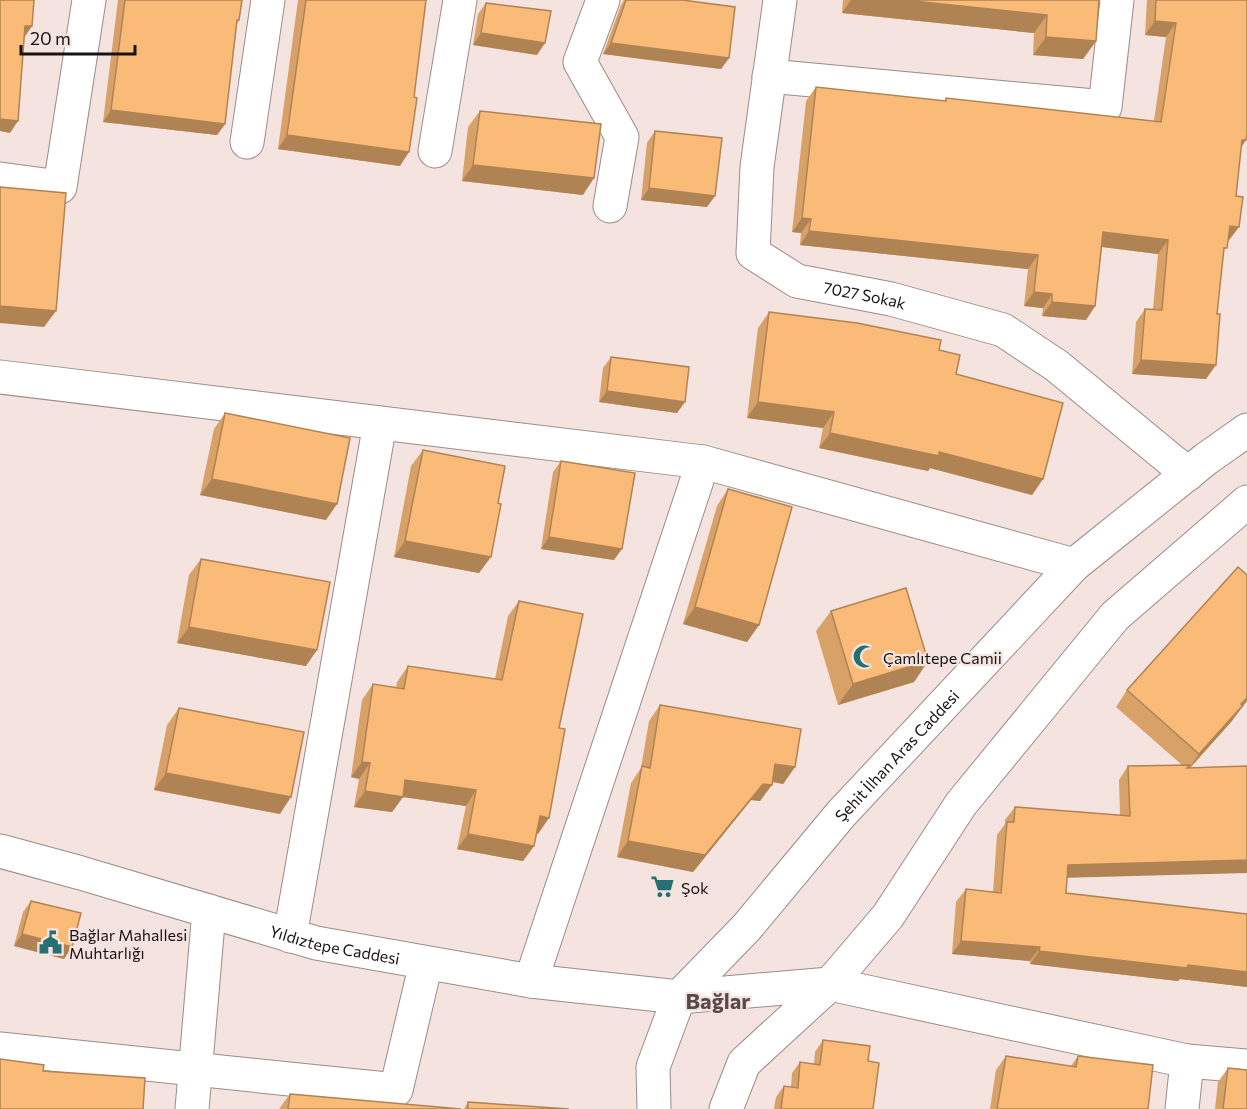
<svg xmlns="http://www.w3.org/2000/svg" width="1247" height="1109" font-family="Commissioner,sans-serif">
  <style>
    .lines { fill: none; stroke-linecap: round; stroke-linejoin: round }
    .minor-casing { stroke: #9b8c88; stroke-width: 35 }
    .secondary-casing { stroke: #9b8c88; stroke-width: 35 }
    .minor { stroke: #fff; stroke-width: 33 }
    .secondary { stroke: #fff; stroke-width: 33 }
    .wall { fill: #d8a167 }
    .shaded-wall { fill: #b08354 }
    .building { fill: #fbbb78; stroke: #b08354; stroke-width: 1.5 }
    .labels { text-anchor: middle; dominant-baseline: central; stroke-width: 4.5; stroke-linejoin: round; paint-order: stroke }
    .street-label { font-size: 16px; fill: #181211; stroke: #f4e3df }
    .poi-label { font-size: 16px; fill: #181211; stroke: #f4e3df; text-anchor: start }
    .district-label { font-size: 22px; font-weight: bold; fill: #584b47; stroke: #f4e3df }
  </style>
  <rect width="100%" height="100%" fill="#f4e3df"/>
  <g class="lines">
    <defs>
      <g id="minor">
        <polyline points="603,0 580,62 622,137 610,206"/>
        <path id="s1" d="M780 0 757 167 753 253 797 281 891 299 1003 330 1057 366 1188 474"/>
        <polyline points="769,76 1105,107 1117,0"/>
        <polyline points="247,142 268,0"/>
        <polyline points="435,151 460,0"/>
        <polyline points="0,179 60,187 89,0"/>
        <polyline points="0,377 703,462 1074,565"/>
        <path id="s2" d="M0 851 81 873 316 943 531 981 679 997 830 984 1187 1061 1247 1066"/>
        <polyline points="290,936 380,423"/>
        <polyline points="531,981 703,462"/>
        <polyline points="0,1049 396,1090 426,963"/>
        <polyline points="192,1109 209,911"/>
        <polyline points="1182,1109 1187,1061"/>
      </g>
      <g id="secondary">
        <path id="s3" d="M654 1109 653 1067 679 997 747 927 841 814 1074 565 1206 459 1247 430"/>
        <polyline points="726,1109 744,1063 830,984 888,916 961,804 1115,616 1247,502"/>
      </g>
    </defs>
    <use href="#minor" class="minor-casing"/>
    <use href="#secondary" class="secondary-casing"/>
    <use href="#minor" class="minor"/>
    <use href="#secondary" class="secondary"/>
  </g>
  <g class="wall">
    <polygon points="118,0 242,0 239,20 237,24 225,124 217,135 103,122"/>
    <polygon points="298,0 426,0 400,166 278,149"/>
    <polygon points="624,0 682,0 729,58 721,69 603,54 621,5"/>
    <polygon points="843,0 1099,0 1096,41 1083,59 1033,55 1034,33 842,13"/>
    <polygon points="1147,0 1247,0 1241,147 1236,196 1239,227 1229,240 1228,240 1223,253 1206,379 1132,374 1136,322 1145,309 1153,309 1158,254 1102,247 1095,306 1086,320 1042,316 1043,308 1024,306 1028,269 800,245 801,233 792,232 806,101 816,87 944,101 946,98 1154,121 1166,37 1145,35"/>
    <polygon points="486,3 537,55 473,45 478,14"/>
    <polygon points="480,111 583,195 462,181 468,127"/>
    <polygon points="655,131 707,207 641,200 647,143"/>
    <polygon points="769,312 939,350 956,374 1043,479 1032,495 930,468 928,471 819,448 823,428 747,418 758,328"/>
    <polygon points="611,357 677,413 599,402 603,368"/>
    <polygon points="225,413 326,520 200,495 214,429"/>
    <polygon points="423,450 479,573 394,557 411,466"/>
    <polygon points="561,461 614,560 541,549 553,472"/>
    <polygon points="728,489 759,625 747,642 683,624 717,506"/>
    <polygon points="201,559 306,666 177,643 189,575"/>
    <polygon points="519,601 538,834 537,833 534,846 523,861 457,849 466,806 403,797 392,812 354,807 359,779 351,777 362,700 373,684 396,687 397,682 408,666 495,679 508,616"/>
    <polygon points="831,611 928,661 914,682 838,705 816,631"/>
    <polygon points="1127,690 1240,709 1231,722 1190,768 1067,878 1066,893 1247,914 1247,987 1180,979 1178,981 1030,964 1030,961 952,954 956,902 966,889 993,892 997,835 1005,824 1005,820 1015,807 1120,815 1119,780 1128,766 1182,765 1116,707"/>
    <polygon points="660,705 795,767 783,784 772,782 760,801 751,800 693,872 617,857 631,783 641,768 649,721"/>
    <polygon points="179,708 280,814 154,790 167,725"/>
    <polygon points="31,901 64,959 14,946 23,912"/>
    <polygon points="823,1040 868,1061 873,1109 774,1109 776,1097 784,1086 791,1087 792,1073 800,1062 814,1064 815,1052"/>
    <polygon points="1006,1056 1071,1066 1078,1056 1148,1109 990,1109 996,1070"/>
    <polygon points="1228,1068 1247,1109 1215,1109 1218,1082"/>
    <polygon points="290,1094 461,1109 279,1109"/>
    <polygon points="468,1102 569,1109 464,1109"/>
  </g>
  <g class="shaded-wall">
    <polygon points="851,0 904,0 1047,15 1034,33 842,13"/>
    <polygon points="1155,21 1176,23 1166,37 1145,35"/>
    <polygon points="25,26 32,26 24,38"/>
    <polygon points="481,33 545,43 537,55 473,45"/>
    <polygon points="1046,37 1096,41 1083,59 1033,55"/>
    <polygon points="611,43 729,58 721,69 603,54"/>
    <polygon points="111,110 225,124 217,135 103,122"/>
    <polygon points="0,119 18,121 10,133 0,131"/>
    <polygon points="287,135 409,152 400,166 278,149"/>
    <polygon points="1242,140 1246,140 1237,154"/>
    <polygon points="473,165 594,178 583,195 462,181"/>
    <polygon points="649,188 715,196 707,207 641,200"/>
    <polygon points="802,218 811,219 801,233 792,232"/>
    <polygon points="1230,226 1239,227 1229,240 1220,240"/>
    <polygon points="809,231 1038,255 1028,269 800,245"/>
    <polygon points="1103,232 1168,240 1158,254 1094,246"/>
    <polygon points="1034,292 1052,294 1043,308 1024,306"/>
    <polygon points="1052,302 1095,306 1086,320 1042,316"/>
    <polygon points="0,306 56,311 44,327 0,323"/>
    <polygon points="1141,360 1216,365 1206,379 1132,374"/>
    <polygon points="607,391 685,402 677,413 599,402"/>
    <polygon points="758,402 834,412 823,428 747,418"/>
    <polygon points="830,433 939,452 1043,479 1032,495 930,468 928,471 819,448"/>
    <polygon points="212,479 337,504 326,520 200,495"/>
    <polygon points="549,537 622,549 614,560 541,549"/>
    <polygon points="405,541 491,557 479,573 394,557"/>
    <polygon points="695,607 759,625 747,642 683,624"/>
    <polygon points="189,627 317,650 306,666 177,643"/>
    <polygon points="928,661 914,682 838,705 853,684"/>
    <polygon points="1247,698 1247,701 1231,722 1188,770 1199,754"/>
    <polygon points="362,762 370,763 359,779 351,777"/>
    <polygon points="775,764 795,767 783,784 764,780"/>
    <polygon points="166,773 291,797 280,814 154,790"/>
    <polygon points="405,780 476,790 466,806 403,797 392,812 354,807 365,791"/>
    <polygon points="763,784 772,785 760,801 751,800 693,872 617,857 628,841"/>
    <polygon points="540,816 549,818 538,834 529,832"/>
    <polygon points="468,834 534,846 523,861 457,849"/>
    <polygon points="1247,860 1247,873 1058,878 1068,865"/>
    <polygon points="22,934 72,947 64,959 14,946"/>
    <polygon points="961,941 1040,947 1030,961 952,954"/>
    <polygon points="1039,951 1188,965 1247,972 1247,987 1180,979 1178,981 1030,964"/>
  </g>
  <g class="building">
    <polygon points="0,0 34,0 32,26 25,26 18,121 0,119"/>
    <polygon points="125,0 242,0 239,20 237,20 225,124 111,110"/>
    <polygon points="306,0 426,0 414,97 417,98 409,152 287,135"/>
    <polygon points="626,0 682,0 735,7 729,58 611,43"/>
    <polygon points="904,0 1099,0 1096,41 1046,37 1047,15"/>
    <polygon points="1156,0 1247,0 1247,134 1246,140 1242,140 1236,196 1243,197 1239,227 1230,226 1227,248 1224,248 1217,314 1220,314 1216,365 1141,360 1145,309 1162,310 1168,240 1103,232 1095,306 1052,302 1052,294 1034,292 1038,255 809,231 811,219 802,218 816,87 946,101 946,98 1161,122 1176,23 1155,21"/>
    <polygon points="486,3 551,11 545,43 481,33"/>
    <polygon points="480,111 601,124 594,178 473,165"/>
    <polygon points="655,131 722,138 715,196 649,188"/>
    <polygon points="0,187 66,193 56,311 0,306"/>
    <polygon points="769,312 857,323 941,340 939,350 960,355 956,374 1063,403 1043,479 939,452 939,456 830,433 834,412 758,402"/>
    <polygon points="611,357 689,367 685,402 607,391"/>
    <polygon points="225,413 350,438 337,504 212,479"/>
    <polygon points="423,450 505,466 498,503 501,504 491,557 405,541"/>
    <polygon points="561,461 635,473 622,549 549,537"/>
    <polygon points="728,489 792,507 759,625 695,607"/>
    <polygon points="201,559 330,582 317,650 189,627"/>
    <polygon points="1238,567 1247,575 1247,698 1241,704 1243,705 1199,754 1127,690"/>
    <polygon points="906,588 928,661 853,684 831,611"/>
    <polygon points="519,601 583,614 559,728 565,729 549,818 540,816 534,846 468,834 476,790 405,780 403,797 365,791 370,763 362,762 373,684 404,689 408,666 502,680"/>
    <polygon points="660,705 801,729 795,767 775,764 772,785 763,784 705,855 628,841 642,766 650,768"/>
    <polygon points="179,708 304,732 291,797 166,773"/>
    <polygon points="1190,765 1187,768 1247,766 1247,860 1068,865 1066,893 1247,914 1247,972 1188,965 1187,968 1039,951 1040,947 961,941 966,889 1001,893 1007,822 1014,822 1015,807 1130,816 1128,766"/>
    <polygon points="31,901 81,913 72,947 22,934"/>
    <polygon points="823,1040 870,1046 868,1061 879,1063 873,1109 781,1109 784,1086 798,1088 800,1062 820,1065"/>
    <polygon points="1006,1056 1076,1067 1078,1056 1153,1065 1148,1109 997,1109"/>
    <polygon points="0,1059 44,1065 43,1071 145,1078 143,1109 0,1109"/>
    <polygon points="1228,1068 1247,1070 1247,1109 1223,1109"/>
    <polygon points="290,1094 461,1109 288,1109"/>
    <polygon points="468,1102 569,1109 468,1109"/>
  </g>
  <defs>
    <symbol id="mosque-bare" viewBox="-9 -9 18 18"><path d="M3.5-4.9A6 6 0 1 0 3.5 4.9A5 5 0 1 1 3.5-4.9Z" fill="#257074" stroke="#f4e3df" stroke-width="2.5" paint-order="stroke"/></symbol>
    <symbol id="supermarket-bare" viewBox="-9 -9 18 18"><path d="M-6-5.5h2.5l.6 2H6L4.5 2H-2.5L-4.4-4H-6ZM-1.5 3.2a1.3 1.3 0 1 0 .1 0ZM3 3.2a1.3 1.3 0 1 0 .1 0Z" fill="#257074" stroke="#f4e3df" stroke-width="2.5" paint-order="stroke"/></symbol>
    <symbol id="civic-bare" viewBox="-9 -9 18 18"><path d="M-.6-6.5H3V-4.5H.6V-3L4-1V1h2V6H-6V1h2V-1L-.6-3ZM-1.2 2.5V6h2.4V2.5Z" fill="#257074" stroke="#f4e3df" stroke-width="2.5" paint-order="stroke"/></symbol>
  </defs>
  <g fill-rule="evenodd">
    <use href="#mosque-bare" x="848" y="640" width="33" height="33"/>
    <use href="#supermarket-bare" x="646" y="870" width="33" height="33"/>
    <use href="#civic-bare" x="34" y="926" width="33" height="33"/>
  </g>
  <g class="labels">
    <g class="street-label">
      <text stroke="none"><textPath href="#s1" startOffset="376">7027 Sokak</textPath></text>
      <text stroke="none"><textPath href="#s3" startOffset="442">Şehit İlhan Aras Caddesi</textPath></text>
      <text stroke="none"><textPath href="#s2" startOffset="348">Yıldıztepe Caddesi</textPath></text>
    </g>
    <g class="poi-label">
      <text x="883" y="657">Çamlıtepe Camii</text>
      <text x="681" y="887">Şok</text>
      <text x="69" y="934">Bağlar Mahallesi<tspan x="69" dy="18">Muhtarlığı</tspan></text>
    </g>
    <g class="district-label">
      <text x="718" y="1000">Bağlar</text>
    </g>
  </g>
  <path d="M21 45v9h114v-9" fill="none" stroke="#181211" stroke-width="3"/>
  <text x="30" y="45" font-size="18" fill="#181211" stroke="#f4e3df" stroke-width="4.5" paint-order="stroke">20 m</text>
</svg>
